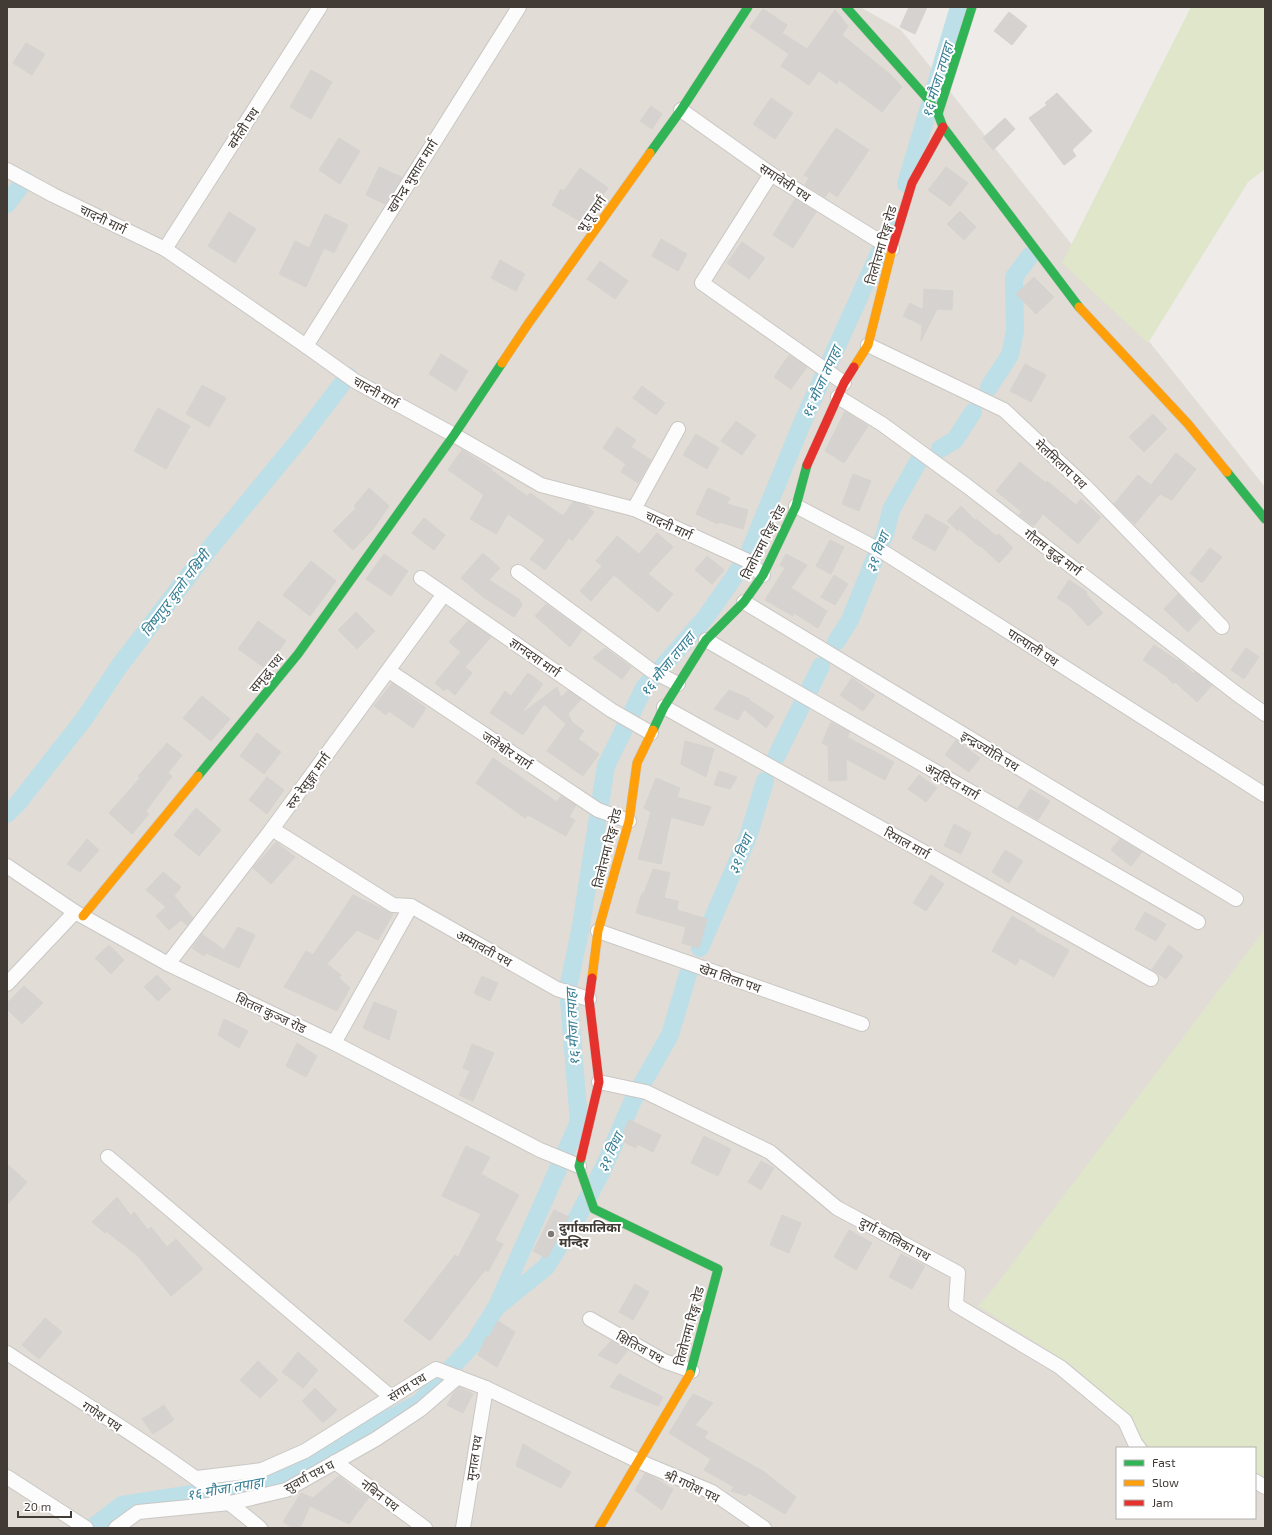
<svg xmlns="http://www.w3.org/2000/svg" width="1272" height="1535" font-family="'Exo 2','Noto Sans Devanagari',sans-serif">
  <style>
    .residential { fill: #e1dcd6; fill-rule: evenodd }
    .green { fill: #e0e6ca }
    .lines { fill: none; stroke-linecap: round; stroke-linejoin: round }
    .canal { stroke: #bcdfe8; stroke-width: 18 }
    .building { fill: #d6d2cf; stroke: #d6d2ce }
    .street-casing { stroke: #cac7c4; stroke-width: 16 }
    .fast-casing { stroke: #cec8c1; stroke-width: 10 }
    .slow-casing { stroke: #cec8c1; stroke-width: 10 }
    .jam-casing { stroke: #cec8c1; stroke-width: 10 }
    .street { stroke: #fcfcfc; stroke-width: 14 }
    .fast { stroke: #30b455; stroke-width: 9 }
    .slow { stroke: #ff9f0a; stroke-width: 9 }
    .jam { stroke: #e5322d; stroke-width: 9 }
    .poi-dot { fill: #7e7974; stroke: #fff; stroke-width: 1.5 }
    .labels { text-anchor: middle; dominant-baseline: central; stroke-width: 4; stroke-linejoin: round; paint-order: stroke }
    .street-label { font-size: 13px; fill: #423b35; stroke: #fff }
    .poi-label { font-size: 13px; font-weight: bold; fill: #423b35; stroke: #fff; text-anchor: start }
    .water-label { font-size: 14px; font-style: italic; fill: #367f94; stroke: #fff }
  </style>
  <rect width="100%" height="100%" fill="#eeebe8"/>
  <path class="residential" d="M7 7H860L901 30 1265 487V1528H7ZM1117 1448H1255V1518H1117Z"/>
  <g class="green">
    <polygon points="1191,7 1265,7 1265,169 1248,182 1148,343 1062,263"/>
    <polygon points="1265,929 1265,1487 1255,1481 1255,1448 1150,1448 1143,1441 1132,1417 1070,1364 978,1306 994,1288"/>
  </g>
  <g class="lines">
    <g class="canal">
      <polyline points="906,184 959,7"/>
      <polyline points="7,204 25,180"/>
      <polyline points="989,387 1010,355 1015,331 1014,277 1030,256"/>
      <polyline points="940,449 955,440 973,412"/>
      <polyline points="836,642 850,620 886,531 891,510 918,462"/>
      <polyline points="777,755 821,666"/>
      <polyline points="7,814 18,803 84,719 120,665 210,548 303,435 348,376"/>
      <polyline points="700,948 748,837 765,781"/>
      <polyline points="499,1305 546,1267 577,1218 604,1167 633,1100 670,1035 688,974"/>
      <polyline points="92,1528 122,1505 267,1482 419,1403 474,1343 497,1306 579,1122 568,988 581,926 606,766 644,688 706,617 746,560 803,421 891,227"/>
    </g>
  </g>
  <g class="building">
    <polygon points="909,7 927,7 915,34 900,27"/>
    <polygon points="763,9 787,25 782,33 807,49 835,10 848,26 842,35 891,75 902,87 882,112 839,80 837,84 819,71 809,85 781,66 789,54 750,27"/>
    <polygon points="1009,12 1027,26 1012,45 994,31"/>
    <polygon points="26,43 45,54 32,75 13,63"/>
    <polygon points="311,70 332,82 311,119 290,107"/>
    <polygon points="1057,93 1092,131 1072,150 1076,156 1064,165 1029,118 1047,105 1045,103"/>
    <polygon points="771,98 793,113 775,139 753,124"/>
    <polygon points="651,106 662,114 652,129 640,121"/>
    <polygon points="1005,118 1015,129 993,150 983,138"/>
    <polygon points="836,128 869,150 837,197 829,191 825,197 805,185 809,178 804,175"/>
    <polygon points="339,138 360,151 340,184 319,170"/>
    <polygon points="379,167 402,177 385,204 366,195"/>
    <polygon points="946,167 968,183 950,206 928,190"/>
    <polygon points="580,168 608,188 594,208 596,210 585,224 552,205 561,189 564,191"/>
    <polygon points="795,199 816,212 793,248 773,235"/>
    <polygon points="960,211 976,227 964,240 947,224"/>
    <polygon points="229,212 256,229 235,263 208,246"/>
    <polygon points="325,214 348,225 334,253 324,248 306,287 279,274 295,241 309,248"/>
    <polygon points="661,239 687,254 678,271 652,256"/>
    <polygon points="742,242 765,258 749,279 727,263"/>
    <polygon points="500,260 525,274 516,291 491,278"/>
    <polygon points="600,261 628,281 615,299 587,279"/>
    <polygon points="1034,277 1054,297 1036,314 1016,294"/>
    <polygon points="924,289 953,291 952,310 937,309 921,341 922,325 903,316 910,303 923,310"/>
    <polygon points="441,354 468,371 456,391 429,374"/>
    <polygon points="789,355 807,367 791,389 774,377"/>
    <polygon points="1025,364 1046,375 1031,402 1010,391"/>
    <polygon points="202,385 226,398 209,427 186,414"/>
    <polygon points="642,386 665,403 656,415 633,398"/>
    <polygon points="158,408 190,426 166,469 134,451"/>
    <polygon points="845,411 868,426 844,463 825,451"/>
    <polygon points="1153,414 1167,429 1144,452 1129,437"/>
    <polygon points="736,421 756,435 742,455 721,441"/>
    <polygon points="617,427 636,440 631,447 651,460 638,483 621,472 626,464 603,448"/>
    <polygon points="696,434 719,448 707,469 683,455"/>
    <polygon points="462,450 492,469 491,470 527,496 530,493 563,516 573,502 585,505 594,512 572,541 569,538 545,570 530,559 545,540 508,514 496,534 470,519 484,495 448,470"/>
    <polygon points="1176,453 1196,469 1172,500 1160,494 1135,524 1114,504 1138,475 1151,485"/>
    <polygon points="1020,462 1046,483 1047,481 1076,505 1081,499 1101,517 1078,544 1043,514 1034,526 1019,515 1022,512 996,491"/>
    <polygon points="853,474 871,481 859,511 842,504"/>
    <polygon points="369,488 389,506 373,529 353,550 333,531 356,508 354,506"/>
    <polygon points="708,488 730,498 727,504 748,510 743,529 719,522 718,524 696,514"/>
    <polygon points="961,506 975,520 976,519 996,536 999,534 1013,548 999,563 981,546 980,547 959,529 958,531 947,521"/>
    <polygon points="926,514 949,527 935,551 912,538"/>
    <polygon points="424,518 445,535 434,550 412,533"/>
    <polygon points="657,533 673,547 648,574 673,594 658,612 614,575 591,601 580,591 602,566 596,561 617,536 639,554"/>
    <polygon points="830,540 844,547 831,574 816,566"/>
    <polygon points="1210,548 1222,557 1202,583 1190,573"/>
    <polygon points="483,553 500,568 489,580 519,599 522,605 514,617 483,597 461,578"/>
    <polygon points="384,554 408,571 391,596 366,579"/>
    <polygon points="786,554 807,565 791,588 827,611 818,628 794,613 793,616 765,600 785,568 780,565"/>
    <polygon points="707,556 724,570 712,584 695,570"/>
    <polygon points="311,561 336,581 310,616 283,595"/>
    <polygon points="834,575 848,584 835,605 821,597"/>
    <polygon points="1069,580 1087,592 1086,594 1103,613 1088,626 1070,606 1057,598"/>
    <polygon points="1178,594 1201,618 1188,632 1164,609"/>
    <polygon points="546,604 582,630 570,647 535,616"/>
    <polygon points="356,612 375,631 357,649 338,630"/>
    <polygon points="258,621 286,641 266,669 238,649"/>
    <polygon points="468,621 491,637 465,667 472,673 455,695 447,688 444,691 435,683 461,652 449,642"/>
    <polygon points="1154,645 1178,661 1179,660 1194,674 1195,672 1212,685 1197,702 1175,682 1173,684 1166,676 1143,660"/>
    <polygon points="605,648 631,667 622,679 593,658"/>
    <polygon points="1246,648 1259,657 1244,679 1231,670"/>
    <polygon points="528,673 543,684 523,711 524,712 557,687 561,698 568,690 581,699 568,714 572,722 584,731 578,739 599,754 583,776 547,751 566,724 544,704 523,735 490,713 505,691 511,696"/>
    <polygon points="852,678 875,695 863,711 840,695"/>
    <polygon points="392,683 426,708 413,728 389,711 386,715 374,706"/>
    <polygon points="729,690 750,699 749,700 774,716 766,728 744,709 738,720 714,709"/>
    <polygon points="202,696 230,719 211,741 183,718"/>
    <polygon points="831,722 850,732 847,737 894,762 885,780 846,759 847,780 829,781 828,746 822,743"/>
    <polygon points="257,733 281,752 264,774 240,756"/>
    <polygon points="956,740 980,758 969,772 945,755"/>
    <polygon points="685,741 714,749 706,777 681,764"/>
    <polygon points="167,743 182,755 168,773 172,776 146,811 149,814 132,834 109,813 140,778 138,776"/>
    <polygon points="493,758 557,802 561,796 576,805 569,817 575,820 566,836 528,815 525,818 476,783"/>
    <polygon points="719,771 737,777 730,789 714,785"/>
    <polygon points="919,775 937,788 926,802 908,789"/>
    <polygon points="267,777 284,790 267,814 249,800"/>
    <polygon points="656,778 680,788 677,797 711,807 703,826 671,817 661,864 638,859 651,812 644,808"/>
    <polygon points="1030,789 1050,801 1038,820 1018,808"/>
    <polygon points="196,808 221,830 199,856 174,835"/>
    <polygon points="954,824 971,833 961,854 944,846"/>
    <polygon points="87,839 99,850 80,872 67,864"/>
    <polygon points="1120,839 1142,852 1131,866 1111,850"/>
    <polygon points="276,842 295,857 271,884 253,868"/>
    <polygon points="1005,850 1023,861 1009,883 992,872"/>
    <polygon points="653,869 670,873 664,898 678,901 677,910 707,919 699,948 682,943 686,927 636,913 642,893 644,893"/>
    <polygon points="163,872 181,887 174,896 193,918 187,925 181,920 169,930 156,916 166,907 146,890"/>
    <polygon points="931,875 944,884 926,911 913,903"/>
    <polygon points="353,895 393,914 378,940 357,930 327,964 341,975 339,978 350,988 337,1011 284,987 306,951 313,955"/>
    <polygon points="1145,912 1166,924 1156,941 1135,929"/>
    <polygon points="1012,916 1036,930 1035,931 1069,950 1054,977 1020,958 1016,965 992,951"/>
    <polygon points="238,927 255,935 239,968 206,953 204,956 192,948 202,934 224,950"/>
    <polygon points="109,945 124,960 111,974 95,958"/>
    <polygon points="1169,945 1183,956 1166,979 1152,969"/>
    <polygon points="157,975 171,989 158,1001 144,987"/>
    <polygon points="482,976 498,983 490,1001 474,993"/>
    <polygon points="24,986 43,1003 22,1024 7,1009 7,1003"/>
    <polygon points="374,1002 397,1011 389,1040 363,1028"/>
    <polygon points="224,1019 248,1031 239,1048 218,1035"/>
    <polygon points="297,1043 317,1056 306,1077 286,1066"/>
    <polygon points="472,1044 494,1053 473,1101 459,1095 470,1071 463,1068"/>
    <polygon points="629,1120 661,1135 653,1152 637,1144 636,1148 620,1140"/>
    <polygon points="704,1136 731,1149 718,1176 691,1163"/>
    <polygon points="466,1146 490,1157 481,1174 519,1195 495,1240 503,1244 488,1272 485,1270 430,1341 404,1321 455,1255 458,1257 481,1214 442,1196"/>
    <polygon points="761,1161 774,1168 761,1190 748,1182"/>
    <polygon points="7,1164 27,1182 7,1205"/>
    <polygon points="117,1197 131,1216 134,1212 148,1230 151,1227 167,1247 176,1239 203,1269 171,1296 138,1256 106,1231 105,1233 92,1222"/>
    <polygon points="554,1210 569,1217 547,1258 533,1251"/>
    <polygon points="782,1215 801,1223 789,1253 770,1245"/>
    <polygon points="849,1230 872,1243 856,1270 834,1257"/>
    <polygon points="901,1254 925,1266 912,1289 889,1277"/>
    <polygon points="635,1284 649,1292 633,1320 619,1312"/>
    <polygon points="45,1318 62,1332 39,1359 22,1345"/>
    <polygon points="498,1321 515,1332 497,1367 478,1355 487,1336 489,1337"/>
    <polygon points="611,1341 628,1350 617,1364 598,1355"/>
    <polygon points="298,1352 318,1370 303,1388 282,1372"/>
    <polygon points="258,1361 278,1380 260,1398 240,1380"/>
    <polygon points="619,1374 663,1397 658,1406 610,1387"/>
    <polygon points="459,1387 473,1394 463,1413 447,1405 454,1392"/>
    <polygon points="315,1388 337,1410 323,1423 302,1401"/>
    <polygon points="693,1394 713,1403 695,1425 708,1432 704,1438 763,1471 796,1497 785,1514 749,1493 746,1496 731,1491 734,1487 704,1470 711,1459 669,1433"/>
    <polygon points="164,1405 174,1420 153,1434 142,1419"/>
    <polygon points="523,1444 571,1472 561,1488 516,1466"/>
    <polygon points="645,1473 653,1477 673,1489 662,1510 635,1490"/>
    <polygon points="339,1476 356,1490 369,1497 349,1524 310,1506 300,1528 293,1528 283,1522 301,1493 313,1498"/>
  </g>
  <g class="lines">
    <defs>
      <g id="street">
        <polyline points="681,110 771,174 892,249"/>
        <polyline points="7,170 53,195 165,249 306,346 355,381 454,435 541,485 634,509 746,560 763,575"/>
        <polyline points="771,174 702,283 844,383"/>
        <polyline points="165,249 320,7"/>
        <polyline points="868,345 1004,410 1084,485 1222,627"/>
        <polyline points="306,346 519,7"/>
        <polyline points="838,397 882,424 967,486 1237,694 1265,714"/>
        <polyline points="796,506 885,553 1265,795"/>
        <polyline points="634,509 678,429"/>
        <polyline points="518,572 652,671 678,684"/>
        <polyline points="421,578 611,710 651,733"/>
        <polyline points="744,602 1236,899"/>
        <polyline points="706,640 1198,922"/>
        <polyline points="389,671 598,810 629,821"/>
        <polyline points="664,707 1151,979"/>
        <polyline points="272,829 393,905 411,906 557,989 589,999"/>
        <polyline points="7,866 75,912 168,964 334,1043 540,1150 579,1166"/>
        <polyline points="598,931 862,1024"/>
        <polyline points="168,964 272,829 444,594"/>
        <polyline points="7,984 75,912"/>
        <polyline points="334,1043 411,906"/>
        <polyline points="599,1082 646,1092 770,1152 837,1208 958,1273 956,1305 1060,1367 1125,1421 1135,1443 1139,1448"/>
        <polyline points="108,1157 391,1397"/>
        <polyline points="590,1319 664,1361 692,1371"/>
        <path d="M7 1353C92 1409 181 1462 260 1528"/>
        <polyline points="335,1462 425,1528"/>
        <polyline points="7,1477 86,1528"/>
        <polyline points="197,1478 262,1470 305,1451 436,1369 486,1388 638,1461 712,1492 764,1528"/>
        <polyline points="1255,1481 1265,1487"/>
        <polyline points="116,1528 138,1512 230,1503 286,1490 376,1439 421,1409 458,1377"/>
        <polyline points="463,1528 486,1388"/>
      </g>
      <g id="fast">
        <polyline points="846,7 927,98 938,114 943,127 1079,307"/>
        <polyline points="938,114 972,7"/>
        <polyline points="650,153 681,110 748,7"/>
        <polyline points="1227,472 1265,519"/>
        <polyline points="653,730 664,707 706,640 744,602 763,575 796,506 807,465"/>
        <polyline points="198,776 298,654 454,435 502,363"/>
        <polyline points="581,1158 579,1166 594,1209 718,1269 690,1374"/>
      </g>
      <g id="slow">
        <polyline points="1079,307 1188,424 1227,472"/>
        <polyline points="502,363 528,324 650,153"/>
        <polyline points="854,367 868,345 892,249"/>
        <polyline points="83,916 198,776"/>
        <polyline points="592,978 598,931 629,821 637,763 653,730"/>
        <polyline points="599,1528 690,1374"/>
      </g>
      <g id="jam">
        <polyline points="892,249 912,183 943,127"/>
        <polyline points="807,465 844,383 854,367"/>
        <polyline points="581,1158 599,1082 589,999 592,978"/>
      </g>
    </defs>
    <use href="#street" class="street-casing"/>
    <use href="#fast" class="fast-casing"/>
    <use href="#slow" class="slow-casing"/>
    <use href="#jam" class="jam-casing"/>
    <use href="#street" class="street"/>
    <use href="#fast" class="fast"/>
    <use href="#slow" class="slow"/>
    <use href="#jam" class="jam"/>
  </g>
  <circle class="poi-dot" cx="551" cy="1234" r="4"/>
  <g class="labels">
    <g class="street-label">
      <text transform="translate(243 128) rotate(-57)">बर्मेली पथ</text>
      <text transform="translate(412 176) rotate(-58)">खगेन्द्र भुसाल मार्ग</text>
      <text transform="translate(785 182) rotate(33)">समावेसी पथ</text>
      <text transform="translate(591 214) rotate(-55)">भू.पू मार्ग</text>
      <text transform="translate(103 219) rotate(26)">चादनी मार्ग</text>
      <text transform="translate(881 245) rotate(-74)">तिलोत्तमा रिङ्ग रोड</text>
      <text transform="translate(376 392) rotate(30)">चादनी मार्ग</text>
      <text transform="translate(1061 464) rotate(43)">मेलमिलाप पथ</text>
      <text transform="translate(669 525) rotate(25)">चादनी मार्ग</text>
      <text transform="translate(763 542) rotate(-63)">तिलोत्तमा रिङ्ग रोड</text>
      <text transform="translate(1053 552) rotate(37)">गौतम बुद्ध मार्ग</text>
      <text transform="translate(1033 647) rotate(33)">पाल्पाली पथ</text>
      <text transform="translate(535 657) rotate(35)">ज्ञानदया मार्ग</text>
      <text transform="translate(266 673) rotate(-51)">समृद्ध पथ</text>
      <text transform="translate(507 750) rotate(34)">जलेश्वोर मार्ग</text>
      <text transform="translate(990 751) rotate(31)">इन्द्रज्योति पथ</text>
      <text transform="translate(308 781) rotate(-54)">रुरु रेसुङ्गा मार्ग</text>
      <text transform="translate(952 781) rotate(30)">अनूदिप्त मार्ग</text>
      <text transform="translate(907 843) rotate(29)">रिमाल मार्ग</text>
      <text transform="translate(607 848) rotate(-76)">तिलोत्तमा रिङ्ग रोड</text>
      <text transform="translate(484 948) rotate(29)">अम्मावती पथ</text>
      <text transform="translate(730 978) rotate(19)">खेम लिला पथ</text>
      <text transform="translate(271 1013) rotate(25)">शितल कुञ्ज रोड</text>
      <text transform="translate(895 1239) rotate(28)">दुर्गा कालिका पथ</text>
      <text transform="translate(689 1326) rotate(-75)">तिलोत्तमा रिङ्ग रोड</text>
      <text transform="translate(640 1347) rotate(29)">क्षितिज पथ</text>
      <text transform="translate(407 1387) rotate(-32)">संगम पथ</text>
      <text transform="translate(102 1416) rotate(33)">गणेश पथ</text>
      <text transform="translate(474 1458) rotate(-81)">मुनाल पथ</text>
      <text transform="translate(309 1476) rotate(-28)">सुवर्ण पथ घ</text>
      <text transform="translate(692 1486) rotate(25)">श्री गणेश पथ</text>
      <text transform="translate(380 1495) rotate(37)">नबिन पथ</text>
    </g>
    <g class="poi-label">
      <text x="559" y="1227">दुर्गाकालिका<tspan x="559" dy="15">मन्दिर</tspan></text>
    </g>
    <g class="water-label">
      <text transform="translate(937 80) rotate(-73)">१६ मौजा तपाहा</text>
      <text transform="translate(821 382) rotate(-66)">१६ मौजा तपाहा</text>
      <text transform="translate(877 552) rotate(-69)">३१ विधा</text>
      <text transform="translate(175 593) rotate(-53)">विष्णुपुर कुलो पश्चिमी</text>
      <text transform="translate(667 664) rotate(-51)">१६ मौजा तपाहा</text>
      <text transform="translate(740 854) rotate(-68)">३१ विधा</text>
      <text transform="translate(572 1027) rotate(-93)">१६ मौजा तपाहा</text>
      <text transform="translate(610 1152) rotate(-65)">३१ विधा</text>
      <text transform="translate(225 1488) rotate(-10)">१६ मौजा तपाहा</text>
    </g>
  </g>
  <rect width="1272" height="1535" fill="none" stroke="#423b35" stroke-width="16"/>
  <rect x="1116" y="1447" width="140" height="72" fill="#ffffff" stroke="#b3b1ae"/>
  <rect x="1124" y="1460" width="20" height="6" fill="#30b455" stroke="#b3b1ae"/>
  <text x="1152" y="1467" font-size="12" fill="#423b35">Fast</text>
  <rect x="1124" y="1480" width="20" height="6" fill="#ff9f0a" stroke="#b3b1ae"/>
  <text x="1152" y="1487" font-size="12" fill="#423b35">Slow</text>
  <rect x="1124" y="1500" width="20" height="6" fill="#e5322d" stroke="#b3b1ae"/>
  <text x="1152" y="1507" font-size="12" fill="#423b35">Jam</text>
  <path d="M18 1511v6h53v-6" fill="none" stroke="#423b35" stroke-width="2"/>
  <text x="24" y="1511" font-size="12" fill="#423b35" stroke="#ffffff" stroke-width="3" paint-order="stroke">20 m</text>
</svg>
